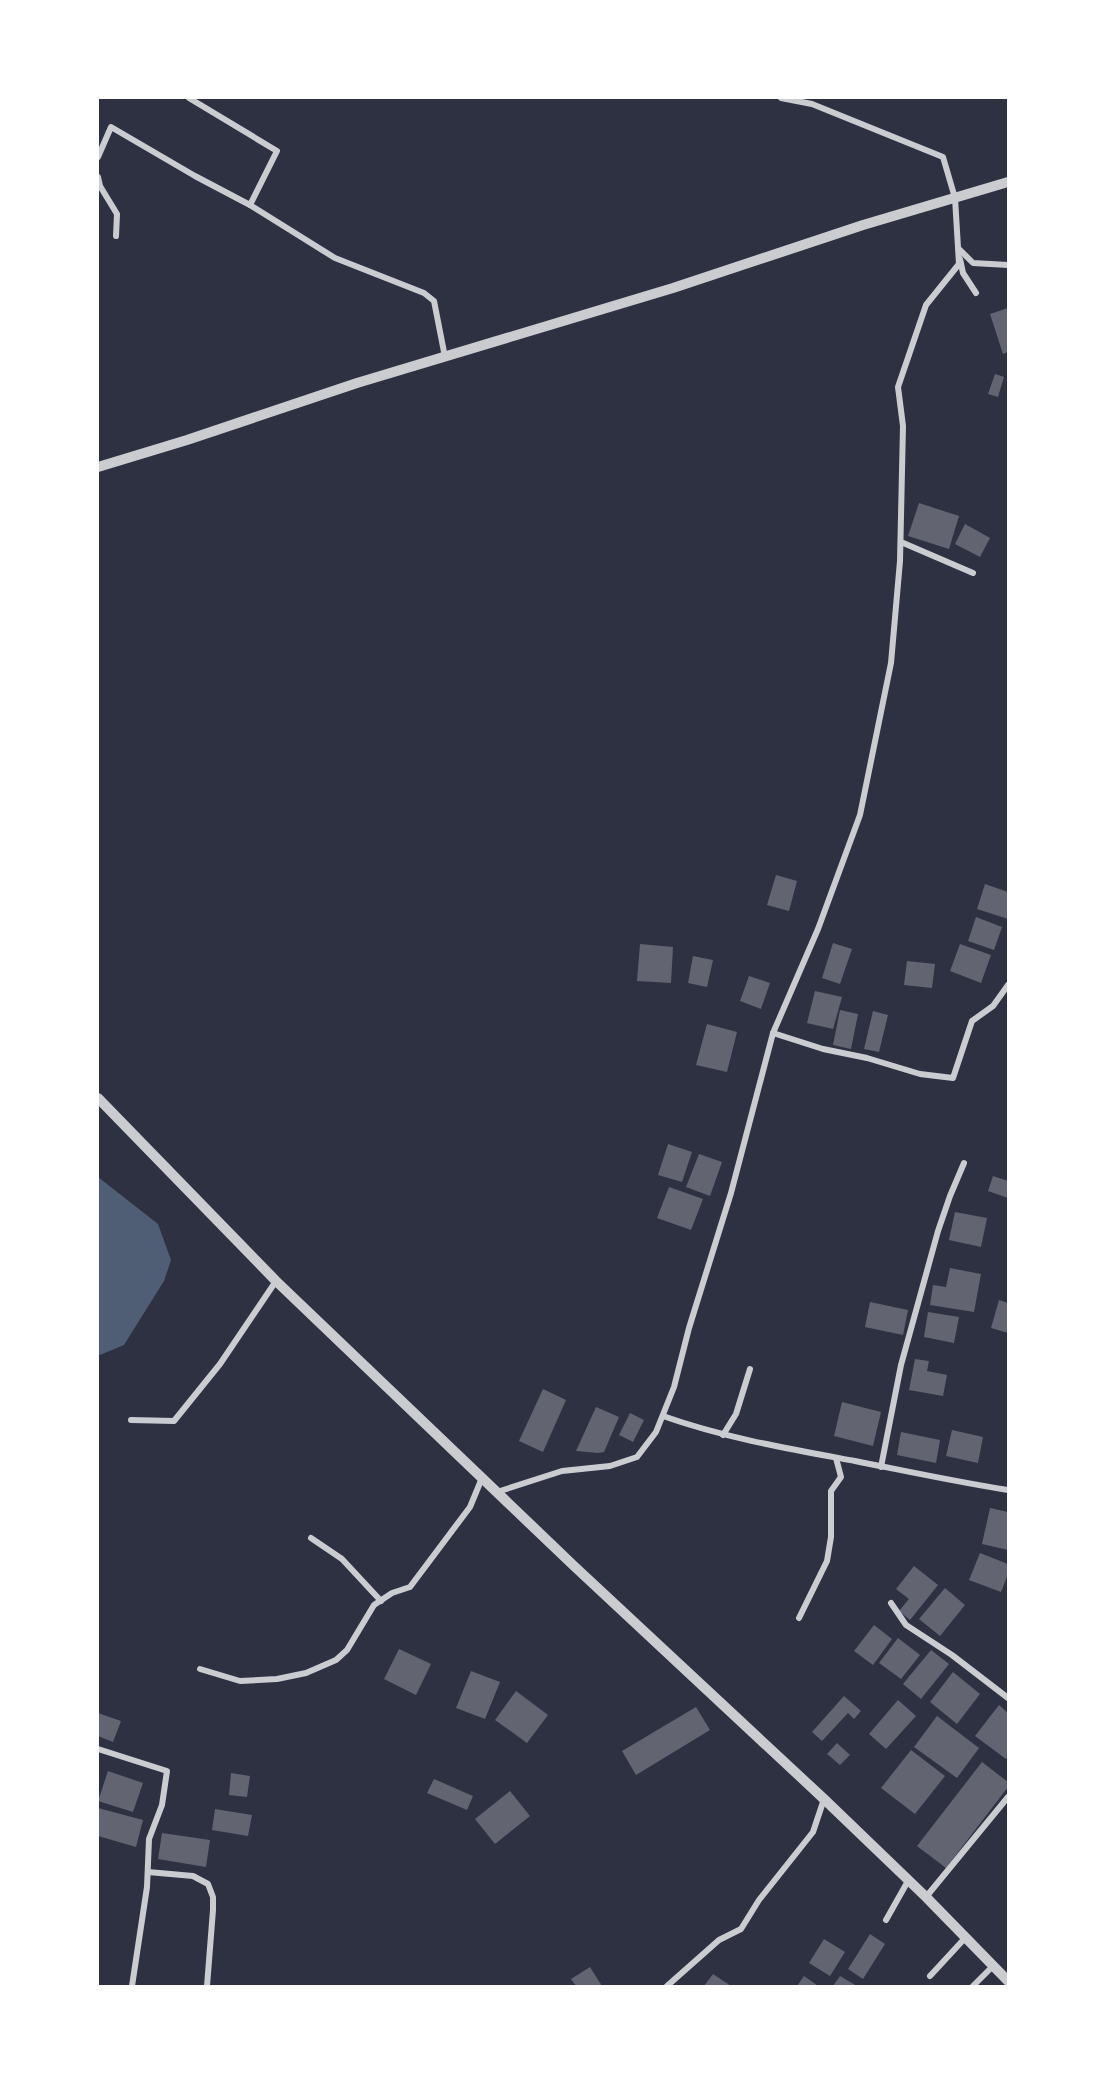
<svg xmlns="http://www.w3.org/2000/svg" width="1106" height="2084" font-family="'IBM Plex Sans',sans-serif">
  <style>
    .water { fill: #4f5d75 }
    .building { fill: #626471 }
    .lines { fill: none; stroke-linecap: round; stroke-linejoin: round }
    .minor { stroke: #caccd0; stroke-width: 6 }
    .tertiary { stroke: #caccd0; stroke-width: 10 }
  </style>
  <rect width="100%" height="100%" fill="#2d3142"/>
  <polygon class="water" points="98,1177 158,1224 171,1260 164,1281 124,1345 100,1355 98,1354"/>
  <g class="building">
    <polygon points="1008,308 1008,352 1003,354 990,314"/>
    <polygon points="995,374 1004,377 998,397 988,394"/>
    <polygon points="919,503 959,516 949,549 908,536"/>
    <polygon points="965,524 990,538 980,557 955,544"/>
    <polygon points="776,875 797,881 789,911 767,905"/>
    <polygon points="985,884 1008,892 1008,919 977,909"/>
    <polygon points="976,917 1002,927 994,950 968,941"/>
    <polygon points="833,943 852,949 840,984 822,978"/>
    <polygon points="640,944 673,947 671,983 637,981"/>
    <polygon points="960,944 991,955 981,983 950,971"/>
    <polygon points="693,956 713,960 707,987 688,983"/>
    <polygon points="907,961 935,964 932,988 904,985"/>
    <polygon points="749,976 770,983 761,1009 740,1001"/>
    <polygon points="815,991 842,997 833,1029 807,1023"/>
    <polygon points="840,1010 858,1014 851,1049 833,1045"/>
    <polygon points="873,1011 888,1015 879,1052 864,1049"/>
    <polygon points="707,1024 737,1032 727,1072 696,1065"/>
    <polygon points="668,1144 692,1152 682,1182 658,1175"/>
    <polygon points="699,1154 722,1162 710,1196 686,1187"/>
    <polygon points="993,1176 1008,1181 1008,1198 988,1191"/>
    <polygon points="669,1187 703,1199 691,1230 657,1218"/>
    <polygon points="955,1212 987,1218 981,1247 949,1240"/>
    <polygon points="950,1268 981,1274 974,1312 930,1305 933,1285 946,1287"/>
    <polygon points="999,1300 1008,1303 1008,1333 991,1328"/>
    <polygon points="870,1302 908,1310 903,1335 865,1327"/>
    <polygon points="928,1312 959,1317 954,1343 924,1337"/>
    <polygon points="915,1359 929,1361 927,1371 947,1375 943,1396 909,1390"/>
    <polygon points="543,1389 566,1400 543,1452 519,1441"/>
    <polygon points="842,1402 881,1412 873,1446 834,1436"/>
    <polygon points="596,1407 619,1417 604,1452 598,1453 576,1451"/>
    <polygon points="630,1413 644,1420 633,1442 619,1435"/>
    <polygon points="952,1430 983,1437 978,1463 946,1456"/>
    <polygon points="901,1432 940,1440 936,1463 897,1455"/>
    <polygon points="990,1508 1008,1512 1008,1550 982,1544"/>
    <polygon points="980,1553 1008,1564 1008,1574 1001,1592 969,1580"/>
    <polygon points="914,1566 938,1585 910,1620 899,1611 909,1599 896,1589"/>
    <polygon points="945,1588 965,1605 940,1636 919,1619"/>
    <polygon points="874,1625 892,1639 873,1665 854,1651"/>
    <polygon points="898,1638 920,1655 901,1679 879,1663"/>
    <polygon points="399,1649 431,1664 416,1695 384,1679"/>
    <polygon points="931,1650 949,1664 921,1699 903,1684"/>
    <polygon points="471,1671 500,1682 485,1719 456,1708"/>
    <polygon points="953,1672 980,1694 957,1724 930,1702"/>
    <polygon points="516,1691 548,1715 527,1743 495,1720"/>
    <polygon points="844,1696 861,1711 854,1719 848,1713 822,1741 812,1732"/>
    <polygon points="898,1700 916,1716 886,1749 869,1734"/>
    <polygon points="999,1705 1008,1713 1008,1756 1006,1759 975,1736"/>
    <polygon points="696,1707 710,1730 636,1775 622,1751"/>
    <polygon points="98,1713 121,1721 113,1742 98,1736"/>
    <polygon points="937,1716 979,1748 957,1778 914,1747"/>
    <polygon points="837,1743 850,1755 840,1765 827,1754"/>
    <polygon points="911,1750 945,1776 915,1814 881,1788"/>
    <polygon points="982,1762 1008,1782 1008,1787 946,1868 917,1846"/>
    <polygon points="108,1771 143,1783 133,1812 98,1801"/>
    <polygon points="231,1773 250,1776 247,1797 229,1795"/>
    <polygon points="434,1779 473,1796 467,1810 427,1793"/>
    <polygon points="510,1791 530,1816 495,1844 475,1819"/>
    <polygon points="98,1808 143,1820 136,1847 98,1836"/>
    <polygon points="215,1809 252,1815 248,1836 212,1830"/>
    <polygon points="162,1833 210,1840 206,1867 158,1859"/>
    <polygon points="870,1934 885,1944 863,1979 848,1969"/>
    <polygon points="824,1939 845,1952 830,1976 809,1963"/>
    <polygon points="590,1967 602,1986 576,1986 571,1979"/>
    <polygon points="713,1974 731,1986 704,1986"/>
    <polygon points="804,1976 818,1986 797,1986"/>
    <polygon points="840,1976 857,1986 833,1986"/>
  </g>
  <g class="lines">
    <g class="minor">
      <polyline points="189,98 277,151 250,205"/>
      <polyline points="98,157 111,127 195,176 250,205 335,258 424,293 434,301 445,357"/>
      <polyline points="98,177 100,186 117,214 116,236"/>
      <polyline points="959,249 973,263 1008,265"/>
      <polyline points="960,259 963,273 976,293"/>
      <polyline points="901,542 973,573"/>
      <polyline points="773,1033 823,1049 867,1058 920,1074 953,1078 972,1021 993,1006 1008,985"/>
      <path d="M663 1416C725 1438 790 1449 855 1461 906 1471 957 1482 1008 1490"/>
      <polyline points="131,1420 174,1421 220,1364 276,1281"/>
      <polyline points="723,1435 736,1414 750,1369"/>
      <polyline points="881,1467 901,1365 938,1231 950,1196 964,1163"/>
      <polyline points="497,1492 562,1471 610,1466 637,1457 656,1432 674,1387 689,1328 731,1193 773,1033 818,929 860,815 891,663 900,561 903,426 898,387 926,305 959,264 955,198 943,157 812,104 781,98"/>
      <polyline points="311,1538 342,1559 381,1601"/>
      <polyline points="891,1603 906,1625 952,1655 1008,1698"/>
      <polyline points="799,1618 827,1561 831,1537 831,1491 841,1477 836,1458"/>
      <polyline points="200,1669 240,1681 277,1679 306,1673 336,1660 347,1650 374,1605 392,1593 410,1587 470,1507 482,1478"/>
      <polyline points="98,1749 167,1771 162,1805 149,1839 147,1887 132,1986"/>
      <polyline points="148,1872 193,1876 208,1884 213,1897 213,1910 207,1986"/>
      <polyline points="926,1897 1008,1797"/>
      <polyline points="886,1920 908,1881"/>
      <polyline points="930,1976 966,1937"/>
      <polyline points="667,1986 719,1940 741,1929 759,1900 813,1832 824,1799"/>
      <polyline points="973,1986 993,1966"/>
    </g>
    <g class="tertiary">
      <polyline points="98,467 187,440 357,383 673,288 863,225 1008,182"/>
      <polyline points="98,1098 276,1281 574,1566 824,1799 926,1897 1008,1981"/>
    </g>
  </g>
  <rect width="1106" height="2084" fill="none" stroke="#ffffff" stroke-width="198"/>
</svg>
